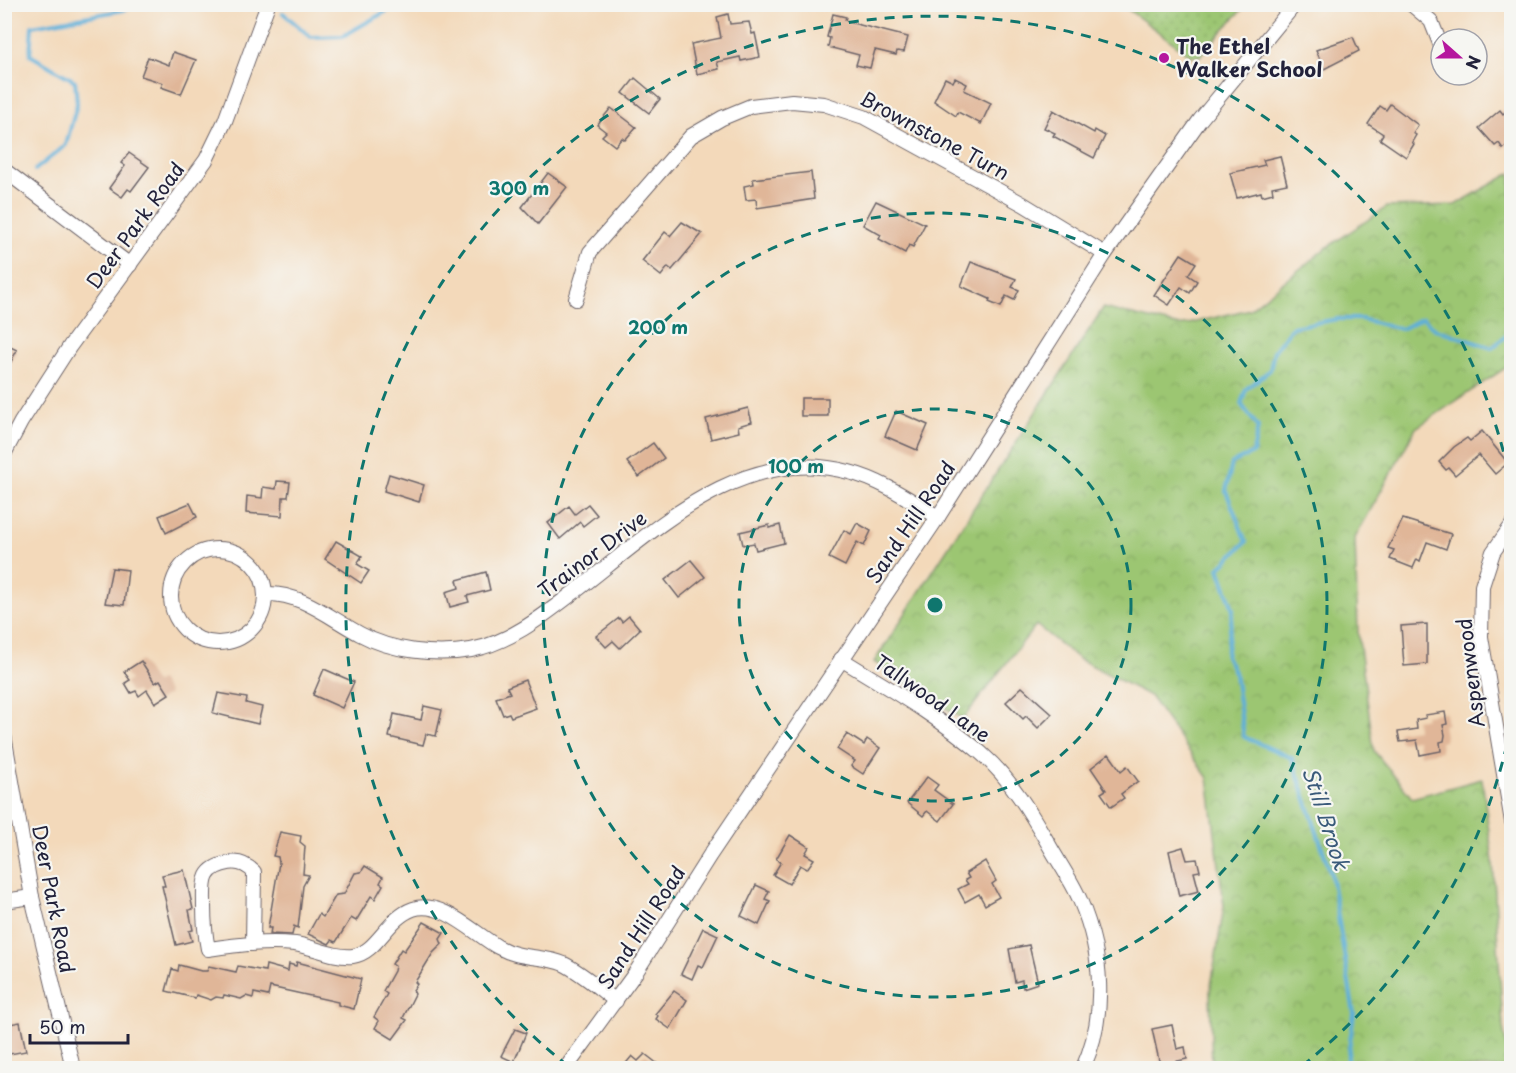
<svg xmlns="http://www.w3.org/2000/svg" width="1516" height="1073" font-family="'Playpen Sans',sans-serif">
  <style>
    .park { fill: url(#park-crowns); stroke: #5f7456; stroke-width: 1.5 }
    .garden { fill: url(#garden-dots); stroke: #5f7456; stroke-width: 1.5 }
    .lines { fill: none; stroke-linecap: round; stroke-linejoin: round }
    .stream { stroke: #5dafd8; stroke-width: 4 }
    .building { fill: #e0b698 }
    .minor-casing { stroke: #6b6267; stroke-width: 16 }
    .minor { stroke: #fff; stroke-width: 14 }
    .ring { fill: none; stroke: #0f766e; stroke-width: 3; stroke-dasharray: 10 8 }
    .poi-dot { fill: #b5179e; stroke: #f6f6f2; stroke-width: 2 }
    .labels { text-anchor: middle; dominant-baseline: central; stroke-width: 4.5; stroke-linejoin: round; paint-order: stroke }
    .poi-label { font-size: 20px; font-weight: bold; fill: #22223b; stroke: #f6f6f2; text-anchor: start }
    .street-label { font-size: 20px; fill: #22223b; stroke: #f6f6f2 }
    .water-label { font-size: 21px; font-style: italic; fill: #3a5a7a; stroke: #f6f6f2 }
    .centre { fill: #0f766e; stroke: #f6f6f2; stroke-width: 3 }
    .ring-label { font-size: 18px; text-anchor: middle; font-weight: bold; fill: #0f766e; stroke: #f6f6f2; stroke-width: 4.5; stroke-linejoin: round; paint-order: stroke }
  </style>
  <defs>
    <pattern id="park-crowns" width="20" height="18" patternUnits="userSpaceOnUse" patternTransform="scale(1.5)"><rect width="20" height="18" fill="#9cc672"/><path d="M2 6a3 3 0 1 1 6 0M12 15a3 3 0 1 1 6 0" fill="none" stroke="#86aa64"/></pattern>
    <pattern id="garden-dots" width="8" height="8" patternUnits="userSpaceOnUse" patternTransform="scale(1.5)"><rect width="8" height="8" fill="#9cc672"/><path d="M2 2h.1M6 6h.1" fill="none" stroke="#86aa64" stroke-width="1.8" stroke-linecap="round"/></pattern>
  </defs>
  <rect width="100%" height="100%" fill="#f6f6f2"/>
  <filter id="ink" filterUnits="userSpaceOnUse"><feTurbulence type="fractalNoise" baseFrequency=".0167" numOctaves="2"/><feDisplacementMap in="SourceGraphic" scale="12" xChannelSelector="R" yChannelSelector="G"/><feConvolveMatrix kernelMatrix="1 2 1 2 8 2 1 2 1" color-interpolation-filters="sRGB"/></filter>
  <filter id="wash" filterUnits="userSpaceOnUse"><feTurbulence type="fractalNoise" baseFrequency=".008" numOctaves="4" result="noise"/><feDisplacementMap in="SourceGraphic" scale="24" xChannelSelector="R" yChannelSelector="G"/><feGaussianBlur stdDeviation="1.35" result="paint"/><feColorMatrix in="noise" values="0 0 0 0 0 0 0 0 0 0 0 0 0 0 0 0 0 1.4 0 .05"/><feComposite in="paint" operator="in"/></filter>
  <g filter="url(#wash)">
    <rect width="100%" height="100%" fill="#f3d9ba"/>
    <polygon class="park" points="1511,173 1511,364 1416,428 1355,538 1358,633 1374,751 1412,798 1482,779 1493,862 1503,1027 1510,1068 1212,1068 1210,992 1224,906 1208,778 1150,696 1079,659 1036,625 963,719 874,662 1103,308 1180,326 1250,309 1326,248 1387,207 1455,205"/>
    <polygon class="garden" points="1122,5 1246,5 1200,56 1191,56"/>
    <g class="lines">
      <g class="stream">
        <polyline points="283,13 311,37 343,36 399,4"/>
        <polyline points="35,170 66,145 77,104 75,81 30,55 32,26 124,10 139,4"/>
        <polyline points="1346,1068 1354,1014 1331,874 1292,758 1244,737 1235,674 1226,656 1233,609 1219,568 1246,542 1226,491 1232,463 1253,453 1258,427 1241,404 1246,389 1270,370 1274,351 1292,327 1338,319 1361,319 1401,329 1423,318 1435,329 1492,348 1512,331"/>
      </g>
    </g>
    <g id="blocks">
      <g class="building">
        <polygon points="728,14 730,24 749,22 752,34 755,33 760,57 741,61 740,57 717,62 719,69 697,74 691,44 721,38 717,17"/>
        <polygon points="833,14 846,17 845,20 852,23 908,37 904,52 897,51 896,55 875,50 870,68 856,65 859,55 828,47 830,38 827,37"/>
        <polygon points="1353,37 1359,51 1324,69 1316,50"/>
        <polygon points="173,52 196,60 181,94 161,87 163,83 141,76 148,57 169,65"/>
        <polygon points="635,78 660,99 649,113 623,93"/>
        <polygon points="945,78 953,82 955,78 967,84 964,90 991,103 981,124 958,112 956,116 934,101"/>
        <polygon points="1390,104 1418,125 1413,133 1416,135 1412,142 1414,144 1406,157 1380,139 1383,134 1368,124 1380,106 1386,110"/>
        <polygon points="1512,106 1512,141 1503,149 1499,143 1495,146 1479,128 1500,110 1503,114"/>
        <polygon points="611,108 636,127 625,140 622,138 615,146 602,136 606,132 597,125"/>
        <polygon points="1053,110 1094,133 1095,130 1105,136 1094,158 1053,136 1055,133 1044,128"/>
        <polygon points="129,153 149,167 131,191 128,189 122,197 109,188 125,166 121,163"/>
        <polygon points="1280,156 1287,184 1272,187 1273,193 1262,196 1261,192 1237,198 1230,173 1265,165 1263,160"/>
        <polygon points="811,172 814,199 757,208 756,199 746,200 744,186 754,184 753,179"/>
        <polygon points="548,173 567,187 538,224 522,207"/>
        <polygon points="876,201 925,224 913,247 909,245 905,253 879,239 881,235 863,225"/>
        <polygon points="682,222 702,234 672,270 668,267 661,276 642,261 665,232 670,236"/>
        <polygon points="1181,254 1196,263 1188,275 1197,281 1190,293 1181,287 1169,305 1154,295"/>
        <polygon points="971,262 1016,279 1012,287 1019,290 1014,300 1006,296 1001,307 989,302 990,299 961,286"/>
        <polygon points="4,344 17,350 4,375"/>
        <rect x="801" y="398" width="27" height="18"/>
        <polygon points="748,408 752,422 738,426 739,432 711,439 706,419"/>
        <polygon points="896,411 928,425 917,450 885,436"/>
        <polygon points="1482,431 1508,463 1495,474 1479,455 1455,475 1449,468 1446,470 1439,462 1454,447 1467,438 1470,441"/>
        <polygon points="653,443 664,458 639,477 627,462"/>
        <polygon points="389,474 424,485 419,502 384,491"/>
        <polygon points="277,481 290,482 288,497 283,497 282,516 246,513 247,496 262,498 263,487 276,489"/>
        <polygon points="190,503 197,517 166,533 159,516"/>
        <polygon points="588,504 597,515 583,526 580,522 560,539 548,523 569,506 575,514"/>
        <polygon points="1403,519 1451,534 1446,549 1427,542 1420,561 1417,559 1413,568 1390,559 1394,550 1388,548"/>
        <polygon points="857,523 871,531 864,546 857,542 845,566 829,558 844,530 851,534"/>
        <polygon points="769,525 769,528 780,525 784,543 756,550 754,543 743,545 740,532"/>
        <polygon points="336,541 362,556 357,564 369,571 361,583 325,559"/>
        <polygon points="691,560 705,577 679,598 665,580"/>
        <polygon points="112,568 128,570 124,605 105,603"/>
        <polygon points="486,572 490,590 467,596 469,602 450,607 446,592 459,588 457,580"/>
        <polygon points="629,616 640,629 620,648 613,641 606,647 596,636 619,618 622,622"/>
        <polygon points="1427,624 1427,664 1404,666 1401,626"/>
        <polygon points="141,661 155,683 160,680 169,694 155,703 147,690 139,696 136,691 131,693 125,683 130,680 124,672"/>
        <polygon points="324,669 354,682 342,708 313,695"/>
        <polygon points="525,680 536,708 511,717 509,713 503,715 496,698 510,693 507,687"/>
        <polygon points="1022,687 1052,714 1038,728 1026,716 1023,719 1006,702"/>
        <polygon points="218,693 247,698 246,703 262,707 258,724 213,713"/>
        <polygon points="424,706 442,710 436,736 426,734 423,745 389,737 394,714 421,720"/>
        <polygon points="1445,712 1447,724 1443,725 1445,735 1444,741 1440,742 1441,751 1420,755 1417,740 1400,742 1398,732 1417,729 1416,720 1426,718 1425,715"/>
        <polygon points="847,734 864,745 867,739 880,748 863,774 851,766 855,761 837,749"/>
        <polygon points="1109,754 1121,771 1127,766 1138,781 1121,794 1124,798 1111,807 1101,793 1106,790 1091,768"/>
        <polygon points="927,777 938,785 934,790 953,804 940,821 927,811 923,816 907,803"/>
        <polygon points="280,832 301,836 300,842 305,846 303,874 309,875 303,886 298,928 294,926 292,935 270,934 271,928 268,928 279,863 278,857 273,856"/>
        <polygon points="790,835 809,847 805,854 814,859 807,869 800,865 789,884 773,875 781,862 776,859"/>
        <polygon points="1183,847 1187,860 1197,859 1200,871 1194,872 1199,891 1179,896 1169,851"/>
        <polygon points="985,861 996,881 992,884 999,897 985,905 979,894 965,902 958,889 968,884 965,880 969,878 966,873"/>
        <polygon points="365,866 383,877 380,883 383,885 375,899 371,896 356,921 351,918 336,942 332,940 329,944 327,943 308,934 319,914 323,917 336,895 344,894 355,873 361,872"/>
        <polygon points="184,870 193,909 189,910 193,930 189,931 192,941 176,945 162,886 165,886 162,875"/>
        <polygon points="756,885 769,891 765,899 770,901 759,925 741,916"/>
        <polygon points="424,922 444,933 440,939 442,944 433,953 415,982 417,984 413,990 415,994 403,1018 407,1020 393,1039 375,1028 379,1021 374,1017 387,994 383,991 394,971 395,966 392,964 401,949 404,951"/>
        <polygon points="703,928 718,935 703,967 698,965 692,979 681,974"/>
        <polygon points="1029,945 1038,983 1023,988 1022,980 1015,982 1009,949"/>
        <polygon points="297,962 361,979 354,1009 338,1005 338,1002 270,987 268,996 254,993 253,998 246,996 241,999 224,995 223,998 216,997 211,1000 196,995 195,998 166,991 172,969 178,971 179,965 201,971 207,971 209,966 236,972 238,966 265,971 266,965 288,971 289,964 296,966"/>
        <polygon points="674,991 687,1000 670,1029 656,1019 658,1016 655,1014"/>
        <polygon points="20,1022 26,1051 10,1054 4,1025"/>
        <polygon points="1172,1025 1177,1049 1185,1047 1187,1059 1160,1065 1152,1029"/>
        <polygon points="515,1029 526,1033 514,1062 501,1056"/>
        <polygon points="645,1054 663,1068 622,1068 632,1056 638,1061"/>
      </g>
    </g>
  </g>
  <g filter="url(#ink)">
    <use href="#blocks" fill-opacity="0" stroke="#6b6267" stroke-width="1.5"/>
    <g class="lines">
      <defs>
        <g id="minor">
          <polyline points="1411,4 1431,21 1441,46"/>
          <polyline points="4,170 130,265"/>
          <polyline points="576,299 590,252 691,136 722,118 751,106 792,101 824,104 864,117 1023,204 1105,254"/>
          <polyline points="4,454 21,422 70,346 206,160 225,121 268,4"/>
          <polyline points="1512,525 1493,552 1482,586 1481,637 1512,822"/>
          <circle cx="218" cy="596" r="47"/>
          <path d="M265 594C300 592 330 618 360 634 391 651 435 656 471 650 509 643 543 616 573 593 652 533 740 443 849 472 881 480 910 500 938 517"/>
          <path d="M841 659C888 688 939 717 981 753 1010 778 1031 813 1049 845 1059 863 1072 881 1080 900 1103 954 1107 1015 1083 1068"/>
          <polyline points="4,735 32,897 73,1068"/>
          <polyline points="4,901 32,897"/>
          <path d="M253 944 254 872C247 865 239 861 229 863 201 868 204 883 204 906 204 921 205 934 208 949 237 945 266 941 295 944 314 947 334 958 353 956 377 953 387 918 413 909 441 899 475 934 498 947 521 960 543 955 564 964 582 973 600 989 616 1001"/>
          <polyline points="566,1068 636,972 710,855 938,517 1105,254 1200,120 1295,4"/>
        </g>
      </defs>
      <use href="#minor" class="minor-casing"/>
      <use href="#minor" class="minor"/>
    </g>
  </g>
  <g class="ring">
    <circle cx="935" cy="605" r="196"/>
    <circle cx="935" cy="605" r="392"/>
    <path d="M1511 727A589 589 0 0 1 1302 1066M568 1066A589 589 0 1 1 1511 483"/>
  </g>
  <circle class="poi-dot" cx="1164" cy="58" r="6"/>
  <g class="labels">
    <g class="poi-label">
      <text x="1176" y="46">The Ethel<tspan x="1176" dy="23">Walker School</tspan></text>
    </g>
    <g class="street-label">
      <text transform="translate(935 135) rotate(28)">Brownstone Turn</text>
      <text transform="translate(135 225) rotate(-54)">Deer Park Road</text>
      <text transform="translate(910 522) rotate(-56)">Sand Hill Road</text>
      <text transform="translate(592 554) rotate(-37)">Trainor Drive</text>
      <text transform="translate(1470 673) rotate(-97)">Aspenwood</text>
      <text transform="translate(933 698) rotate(35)">Tallwood Lane</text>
      <text transform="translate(54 899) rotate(79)">Deer Park Road</text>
      <text transform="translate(641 927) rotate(-57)">Sand Hill Road</text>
    </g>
    <g class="water-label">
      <text transform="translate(1327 818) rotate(72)">Still Brook</text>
    </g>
  </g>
  <circle cx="935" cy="605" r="9" class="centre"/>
  <g class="ring-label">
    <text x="519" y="195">300 m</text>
    <text x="658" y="334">200 m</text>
    <text x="796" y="473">100 m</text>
  </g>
  <rect width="1516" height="1073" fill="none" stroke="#f6f6f2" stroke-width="24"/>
  <g transform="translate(1459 57) rotate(111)"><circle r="28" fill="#f6f6f2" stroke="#a1a1a9" stroke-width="1.5"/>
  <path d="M0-4.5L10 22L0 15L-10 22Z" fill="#b5179e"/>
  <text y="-9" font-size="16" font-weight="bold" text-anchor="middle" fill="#22223b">N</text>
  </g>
  <path d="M30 1034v9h98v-9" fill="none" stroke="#22223b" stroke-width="3"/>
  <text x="39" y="1034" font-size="18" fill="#22223b" stroke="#f6f6f2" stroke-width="4.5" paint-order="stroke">50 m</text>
</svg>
